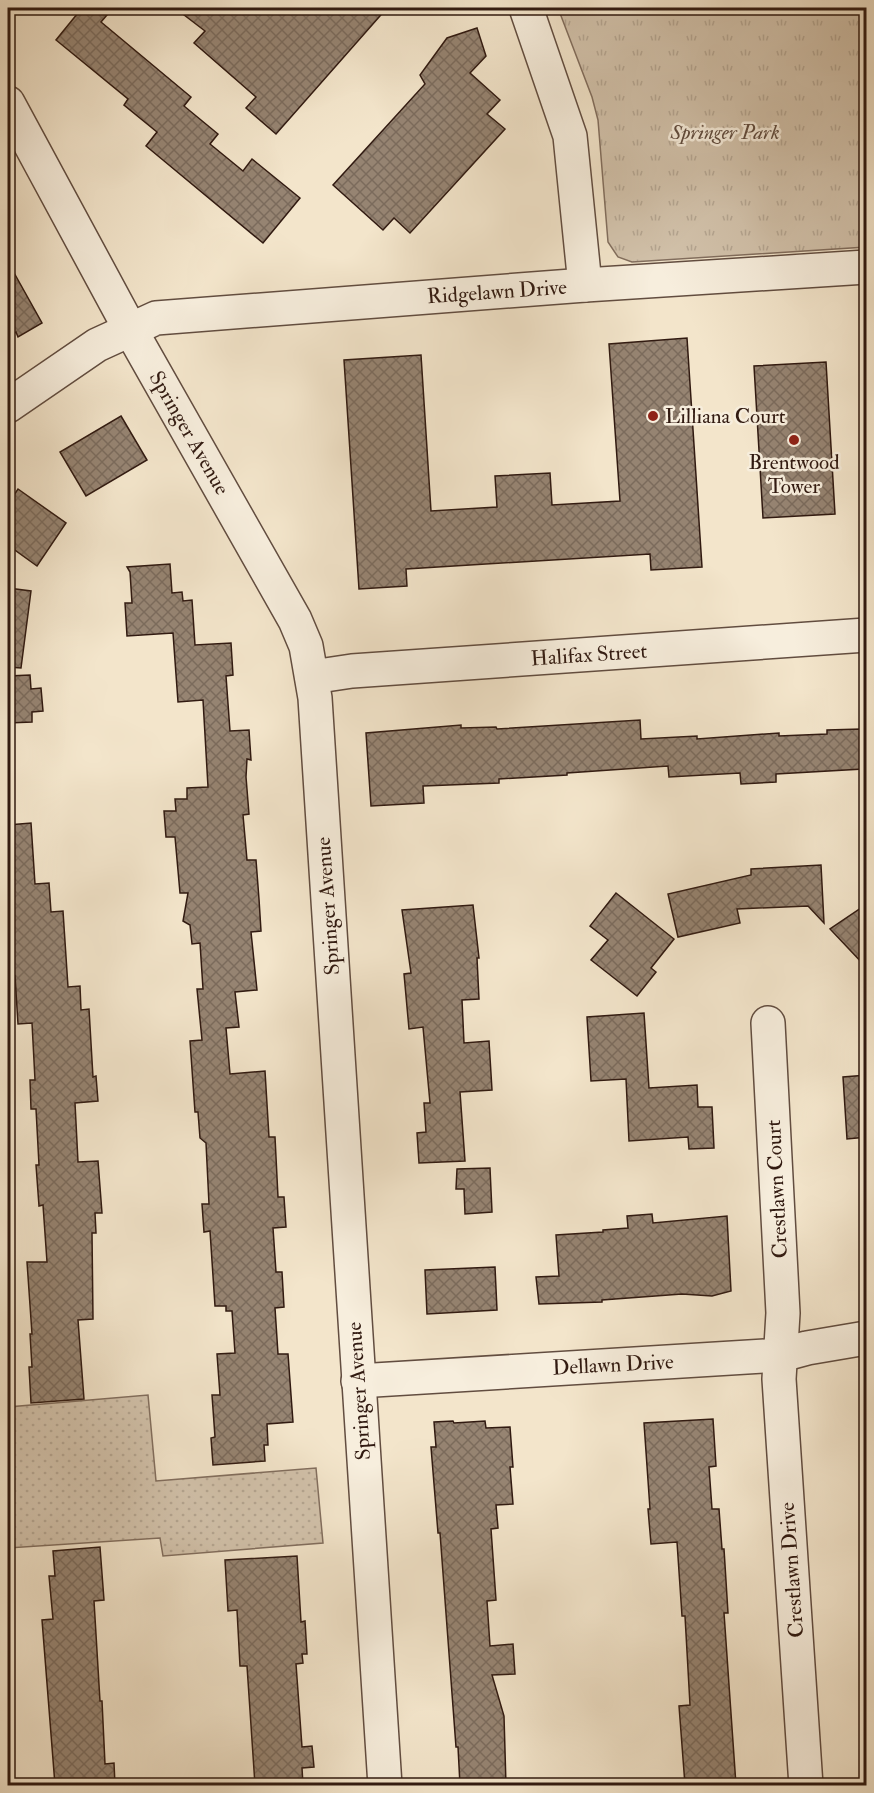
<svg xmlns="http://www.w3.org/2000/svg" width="874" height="1793" font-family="'IM FELL Double Pica',serif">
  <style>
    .grass { fill: url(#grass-dots); stroke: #826e5e; stroke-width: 1.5 }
    .park { fill: url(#park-tufts); stroke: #826e5e; stroke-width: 1.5 }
    .building { fill: url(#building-cross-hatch); stroke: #311a11; stroke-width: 1.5 }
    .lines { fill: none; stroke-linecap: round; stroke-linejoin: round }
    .minor-casing { stroke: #624d40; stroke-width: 36 }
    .minor { stroke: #f7eedd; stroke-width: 33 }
    .poi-dot { fill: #8f2418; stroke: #f7eedd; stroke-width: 2 }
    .labels { text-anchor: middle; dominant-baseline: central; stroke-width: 5; stroke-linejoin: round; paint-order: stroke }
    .park-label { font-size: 21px; font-style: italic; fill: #614c3f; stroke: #f7eedd }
    .street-label { font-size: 21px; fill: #311a11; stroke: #f7eedd }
    .poi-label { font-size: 21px; fill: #311a11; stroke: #f7eedd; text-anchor: start }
  </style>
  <defs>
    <pattern id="grass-dots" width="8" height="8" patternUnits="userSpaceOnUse" patternTransform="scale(1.5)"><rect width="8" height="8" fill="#d2c2ab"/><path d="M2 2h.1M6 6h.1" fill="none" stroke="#b5a692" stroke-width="1.8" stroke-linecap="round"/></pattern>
    <pattern id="park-tufts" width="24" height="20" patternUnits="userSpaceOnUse" patternTransform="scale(1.5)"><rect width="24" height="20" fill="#d2c2ab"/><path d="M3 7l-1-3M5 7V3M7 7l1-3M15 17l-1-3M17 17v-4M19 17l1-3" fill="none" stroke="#b5a692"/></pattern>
    <pattern id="building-cross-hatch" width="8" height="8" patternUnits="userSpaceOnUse" patternTransform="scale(1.5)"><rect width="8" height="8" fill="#968472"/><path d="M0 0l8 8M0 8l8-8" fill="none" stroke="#7b6b5c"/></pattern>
  </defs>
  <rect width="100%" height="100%" fill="#f3e5cb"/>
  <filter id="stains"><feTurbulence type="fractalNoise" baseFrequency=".00333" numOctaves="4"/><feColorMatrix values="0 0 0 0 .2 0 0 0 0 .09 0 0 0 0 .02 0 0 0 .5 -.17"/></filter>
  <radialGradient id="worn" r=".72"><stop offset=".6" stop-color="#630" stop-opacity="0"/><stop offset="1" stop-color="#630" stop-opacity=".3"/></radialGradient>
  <polygon class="grass" points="148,1395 156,1481 316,1468 323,1543 163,1556 160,1538 8,1548 8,1407"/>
  <polygon class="park" points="558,8 866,8 866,247 632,262 618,257 608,242 598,120 592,97"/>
  <g class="building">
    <polygon points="82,8 113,8 101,22 191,97 184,106 218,134 210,144 243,171 252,159 300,198 263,243 146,146 157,132 124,105 128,99 56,40"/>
    <polygon points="175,8 387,8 276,134 246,108 256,97 194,43 205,31"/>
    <polygon points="477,28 486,56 470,73 500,100 487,114 505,129 410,233 394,218 383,230 333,185 425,84 420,75 447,38"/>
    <polygon points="8,262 42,323 18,337 16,332 8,337"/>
    <polygon points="687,338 702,567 651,570 650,554 406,569 407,586 359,589 344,360 421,355 431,511 497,507 495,476 550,473 552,505 620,501 609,344"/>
    <polygon points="826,362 835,514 763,518 754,366"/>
    <polygon points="121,416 147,460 86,496 60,452"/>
    <polygon points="18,489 66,523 37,566 8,545 8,504"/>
    <polygon points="170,564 172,593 182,592 183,601 192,600 195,645 231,643 233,675 226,676 230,731 249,730 251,760 247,759 246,777 249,814 243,815 247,860 256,860 259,899 261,931 251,932 257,990 235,992 239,1027 226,1028 230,1074 265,1071 269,1137 275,1137 278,1197 284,1197 286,1227 273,1228 276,1272 282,1272 284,1307 275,1308 278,1354 288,1354 293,1422 267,1424 268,1445 264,1445 265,1461 213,1465 211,1438 215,1437 212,1395 220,1395 217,1354 235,1353 232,1311 226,1311 226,1306 215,1306 210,1231 204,1232 202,1204 209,1204 206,1143 200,1138 198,1112 195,1112 190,1041 202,1040 197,989 203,989 200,943 192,944 190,925 183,921 188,893 180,893 175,837 166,837 164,811 176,811 175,799 187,799 187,788 208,787 203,700 178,702 173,633 127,636 125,603 132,603 130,572 127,567"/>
    <polygon points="8,588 31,591 21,668 8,667"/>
    <polygon points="30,675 31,689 41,688 43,711 32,712 32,722 8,723 8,676"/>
    <polygon points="640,720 641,739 697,736 697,739 779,733 779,736 827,734 827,730 861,729 863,769 776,774 776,782 741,784 740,773 669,777 668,766 567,773 567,775 499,779 499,783 423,786 424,803 371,806 366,733 461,725 461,728 496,727 497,729"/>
    <polygon points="31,823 35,884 49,883 51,912 63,911 68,987 80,986 81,1010 89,1009 93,1077 96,1076 98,1101 75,1103 78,1162 98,1161 102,1213 95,1213 96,1233 92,1233 93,1319 78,1320 84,1399 31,1403 29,1367 32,1367 30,1334 32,1334 27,1262 47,1262 43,1205 39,1206 36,1165 39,1165 36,1109 31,1109 30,1080 35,1080 32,1023 18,1024 15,976 10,977 8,939 8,825"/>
    <polygon points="821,865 824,923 808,906 737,909 740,923 678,937 668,894 751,875 751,869"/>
    <polygon points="616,893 674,939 651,968 656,972 637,996 591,960 608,940 590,926"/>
    <polygon points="867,904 867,968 830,929"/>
    <polygon points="473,905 479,958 477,958 479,999 462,1000 464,1043 489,1041 492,1090 460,1092 465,1161 419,1163 417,1133 426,1132 424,1103 430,1103 423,1027 409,1029 404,974 411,973 402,910"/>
    <polygon points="644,1013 649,1088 697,1085 698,1107 712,1107 714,1148 689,1149 688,1137 629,1141 626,1079 591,1081 587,1017"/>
    <polygon points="867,1075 867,1137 847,1139 843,1077"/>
    <polygon points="490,1168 492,1212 465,1214 464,1189 456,1189 457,1169"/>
    <polygon points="652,1214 653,1223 727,1216 731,1291 712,1296 682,1294 602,1300 602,1302 539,1304 536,1277 559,1276 556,1235 603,1232 603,1230 628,1228 627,1216"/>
    <polygon points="495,1267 497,1310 427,1314 425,1270"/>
    <polygon points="713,1419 716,1466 709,1467 712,1509 719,1509 722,1549 724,1549 728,1613 724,1613 736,1785 685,1785 679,1706 690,1705 685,1616 682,1616 677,1542 651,1544 648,1509 650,1509 644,1423"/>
    <polygon points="453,1421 454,1423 485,1421 486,1428 510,1427 513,1467 510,1467 513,1504 496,1505 498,1528 491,1529 496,1600 487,1601 490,1646 513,1644 515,1674 492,1675 504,1716 506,1785 460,1785 458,1747 456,1747 440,1533 438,1533 431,1447 436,1447 434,1422"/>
    <polygon points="100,1547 104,1600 94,1601 100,1701 102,1701 105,1764 114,1763 115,1785 55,1785 42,1620 53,1619 49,1576 55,1576 53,1551"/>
    <polygon points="297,1556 301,1622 305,1621 307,1654 302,1654 303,1663 296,1664 302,1747 312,1746 314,1767 302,1768 303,1785 255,1785 247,1666 240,1666 237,1610 228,1611 225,1560"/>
  </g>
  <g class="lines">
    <defs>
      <g id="minor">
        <polyline points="526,8 570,136 585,285"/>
        <polyline points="8,103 130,329 295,620 306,646 315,698 385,1786"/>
        <polyline points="8,406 97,345 156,318 585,285 866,267"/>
        <polyline points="312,677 352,671 866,635"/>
        <polyline points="768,1023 783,1313 779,1379 806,1786"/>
        <polyline points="358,1381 781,1355 807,1348 866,1338"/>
      </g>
    </defs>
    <use href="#minor" class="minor-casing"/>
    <use href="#minor" class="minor"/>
  </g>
  <g class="poi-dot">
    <circle cx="653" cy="416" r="6"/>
    <circle cx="794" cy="440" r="6"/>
  </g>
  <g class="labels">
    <g class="park-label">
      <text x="725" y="132">Springer Park</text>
    </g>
    <g class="street-label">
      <text transform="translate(497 292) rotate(-4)">Ridgelawn Drive</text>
      <text transform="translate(189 433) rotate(60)">Springer Avenue</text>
      <text transform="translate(589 655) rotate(-4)">Halifax Street</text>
      <text transform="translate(328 906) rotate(-94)">Springer Avenue</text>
      <text transform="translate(777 1189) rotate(-93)">Crestlawn Court</text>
      <text transform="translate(613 1365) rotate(-3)">Dellawn Drive</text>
      <text transform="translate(359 1391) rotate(-94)">Springer Avenue</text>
      <text transform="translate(792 1570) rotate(-94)">Crestlawn Drive</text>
    </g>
    <g class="poi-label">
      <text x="665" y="416">Lilliana Court</text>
      <text x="794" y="462" text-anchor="middle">Brentwood<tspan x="794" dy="24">Tower</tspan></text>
    </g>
  </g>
  <rect width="874" height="1793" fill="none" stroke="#f3e5cb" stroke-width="30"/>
  <rect x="9" y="9" width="856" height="1775" fill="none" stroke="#311a11" stroke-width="3"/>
  <rect x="15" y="15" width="844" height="1763" fill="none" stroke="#311a11" stroke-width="1.5"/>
  <rect width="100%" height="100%" filter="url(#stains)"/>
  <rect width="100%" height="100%" fill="url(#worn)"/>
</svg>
